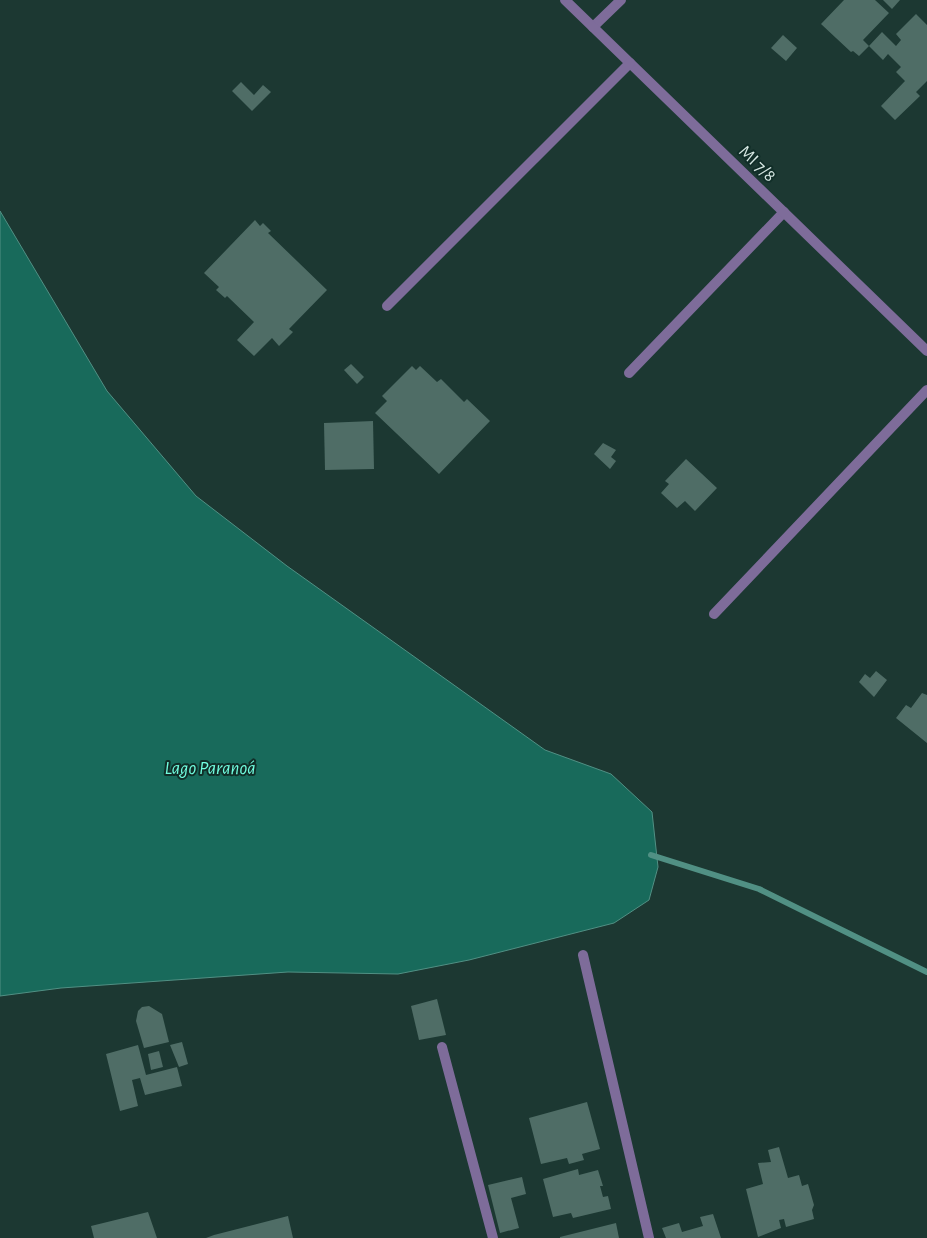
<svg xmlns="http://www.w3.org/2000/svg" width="927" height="1238" font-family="'Alegreya Sans',sans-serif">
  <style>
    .water { fill: #186a5b; stroke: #519084 }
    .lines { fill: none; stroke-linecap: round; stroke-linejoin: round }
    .stream { stroke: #519084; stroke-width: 6 }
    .building { fill: #4f6d66 }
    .service { stroke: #7e6c9a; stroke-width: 10 }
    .minor { stroke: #7e6c9a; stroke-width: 10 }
    .labels { text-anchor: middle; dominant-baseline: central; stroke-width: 4; stroke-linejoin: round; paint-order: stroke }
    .street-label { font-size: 18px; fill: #d7e8e3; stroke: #112e28 }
    .water-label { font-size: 19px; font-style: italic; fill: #71fddf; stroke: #112e28 }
  </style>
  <rect width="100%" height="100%" fill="#1c3832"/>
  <polygon class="water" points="0,211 107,391 196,496 287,566 545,750 611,774 652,812 658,867 649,900 614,923 469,960 398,974 288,972 61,988 0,996"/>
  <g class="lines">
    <polyline class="stream" points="651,855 759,889 927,972"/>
  </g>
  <g class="building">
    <polygon points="844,0 875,0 889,13 863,40 869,46 859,56 853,51 851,52 821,24"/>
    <polygon points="883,0 900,0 892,9"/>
    <polygon points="916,14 927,25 927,81 916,92 920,96 895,120 881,106 905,81 896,72 901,67 888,54 883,60 869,46 882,32 896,46 901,40 896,34"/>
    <polygon points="783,35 797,48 786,61 771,48"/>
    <polygon points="241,82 254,95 263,85 271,92 252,111 232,91"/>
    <polygon points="255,220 260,226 263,223 271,231 268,233 327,290 289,329 293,332 279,346 272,338 254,356 237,340 254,322 227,296 225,298 216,290 219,287 204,273"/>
    <polygon points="351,364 364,377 357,384 344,370"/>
    <polygon points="412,366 416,370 420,366 437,382 441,379 464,402 467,399 490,421 439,474 375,413 387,401 382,396"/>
    <polygon points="373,421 374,469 325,470 324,423"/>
    <polygon points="603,443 616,450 611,457 616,461 610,469 594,454"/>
    <polygon points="686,459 717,488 695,511 685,501 677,508 661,493 669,484 665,481"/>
    <polygon points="876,671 887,680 874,697 859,682 865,674 870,678"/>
    <polygon points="922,693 927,695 927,743 896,718 906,705 911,708"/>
    <polygon points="437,999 446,1035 419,1040 411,1006"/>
    <polygon points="149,1006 162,1014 169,1042 144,1048 136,1021 138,1011 142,1007"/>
    <polygon points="182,1042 188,1064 179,1067 170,1045"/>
    <polygon points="138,1045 146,1075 177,1067 182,1086 145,1095 140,1078 132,1080 138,1106 120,1111 106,1054"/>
    <polygon points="159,1051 163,1067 151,1070 148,1054"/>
    <polygon points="587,1102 600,1149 582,1154 584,1160 569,1164 567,1158 541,1164 529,1118"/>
    <polygon points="779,1147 788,1178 799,1175 802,1186 808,1184 814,1205 812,1210 814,1219 786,1227 784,1219 779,1220 781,1228 758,1237 746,1189 763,1184 758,1163 771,1162 768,1150"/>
    <polygon points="578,1169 579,1175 598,1170 603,1186 600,1186 603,1197 608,1196 611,1209 573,1218 571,1213 553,1217 543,1179"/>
    <polygon points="522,1177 526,1194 511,1198 519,1228 500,1233 488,1185"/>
    <polygon points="148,1212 157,1238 94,1238 91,1226"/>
    <polygon points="713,1214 721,1238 666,1238 662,1228 679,1223 682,1232 703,1226 700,1217"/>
    <polygon points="288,1216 293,1238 206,1238 214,1235"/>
    <polygon points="616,1223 619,1238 560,1238 560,1237"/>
  </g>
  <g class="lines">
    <g class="service">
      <polyline points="593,27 621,0"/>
      <polyline points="629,373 784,212"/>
      <polyline points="442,1047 493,1238"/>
    </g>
    <g class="minor">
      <polyline points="565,0 927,351"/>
      <polyline points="387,306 630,63"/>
      <polyline points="714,614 927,390"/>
      <polyline points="583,955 649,1238"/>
    </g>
  </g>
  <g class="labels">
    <g class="street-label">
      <text transform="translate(757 164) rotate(44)">MI 7/8</text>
    </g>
    <g class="water-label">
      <text x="210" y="768">Lago Paranoá</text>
    </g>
  </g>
</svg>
